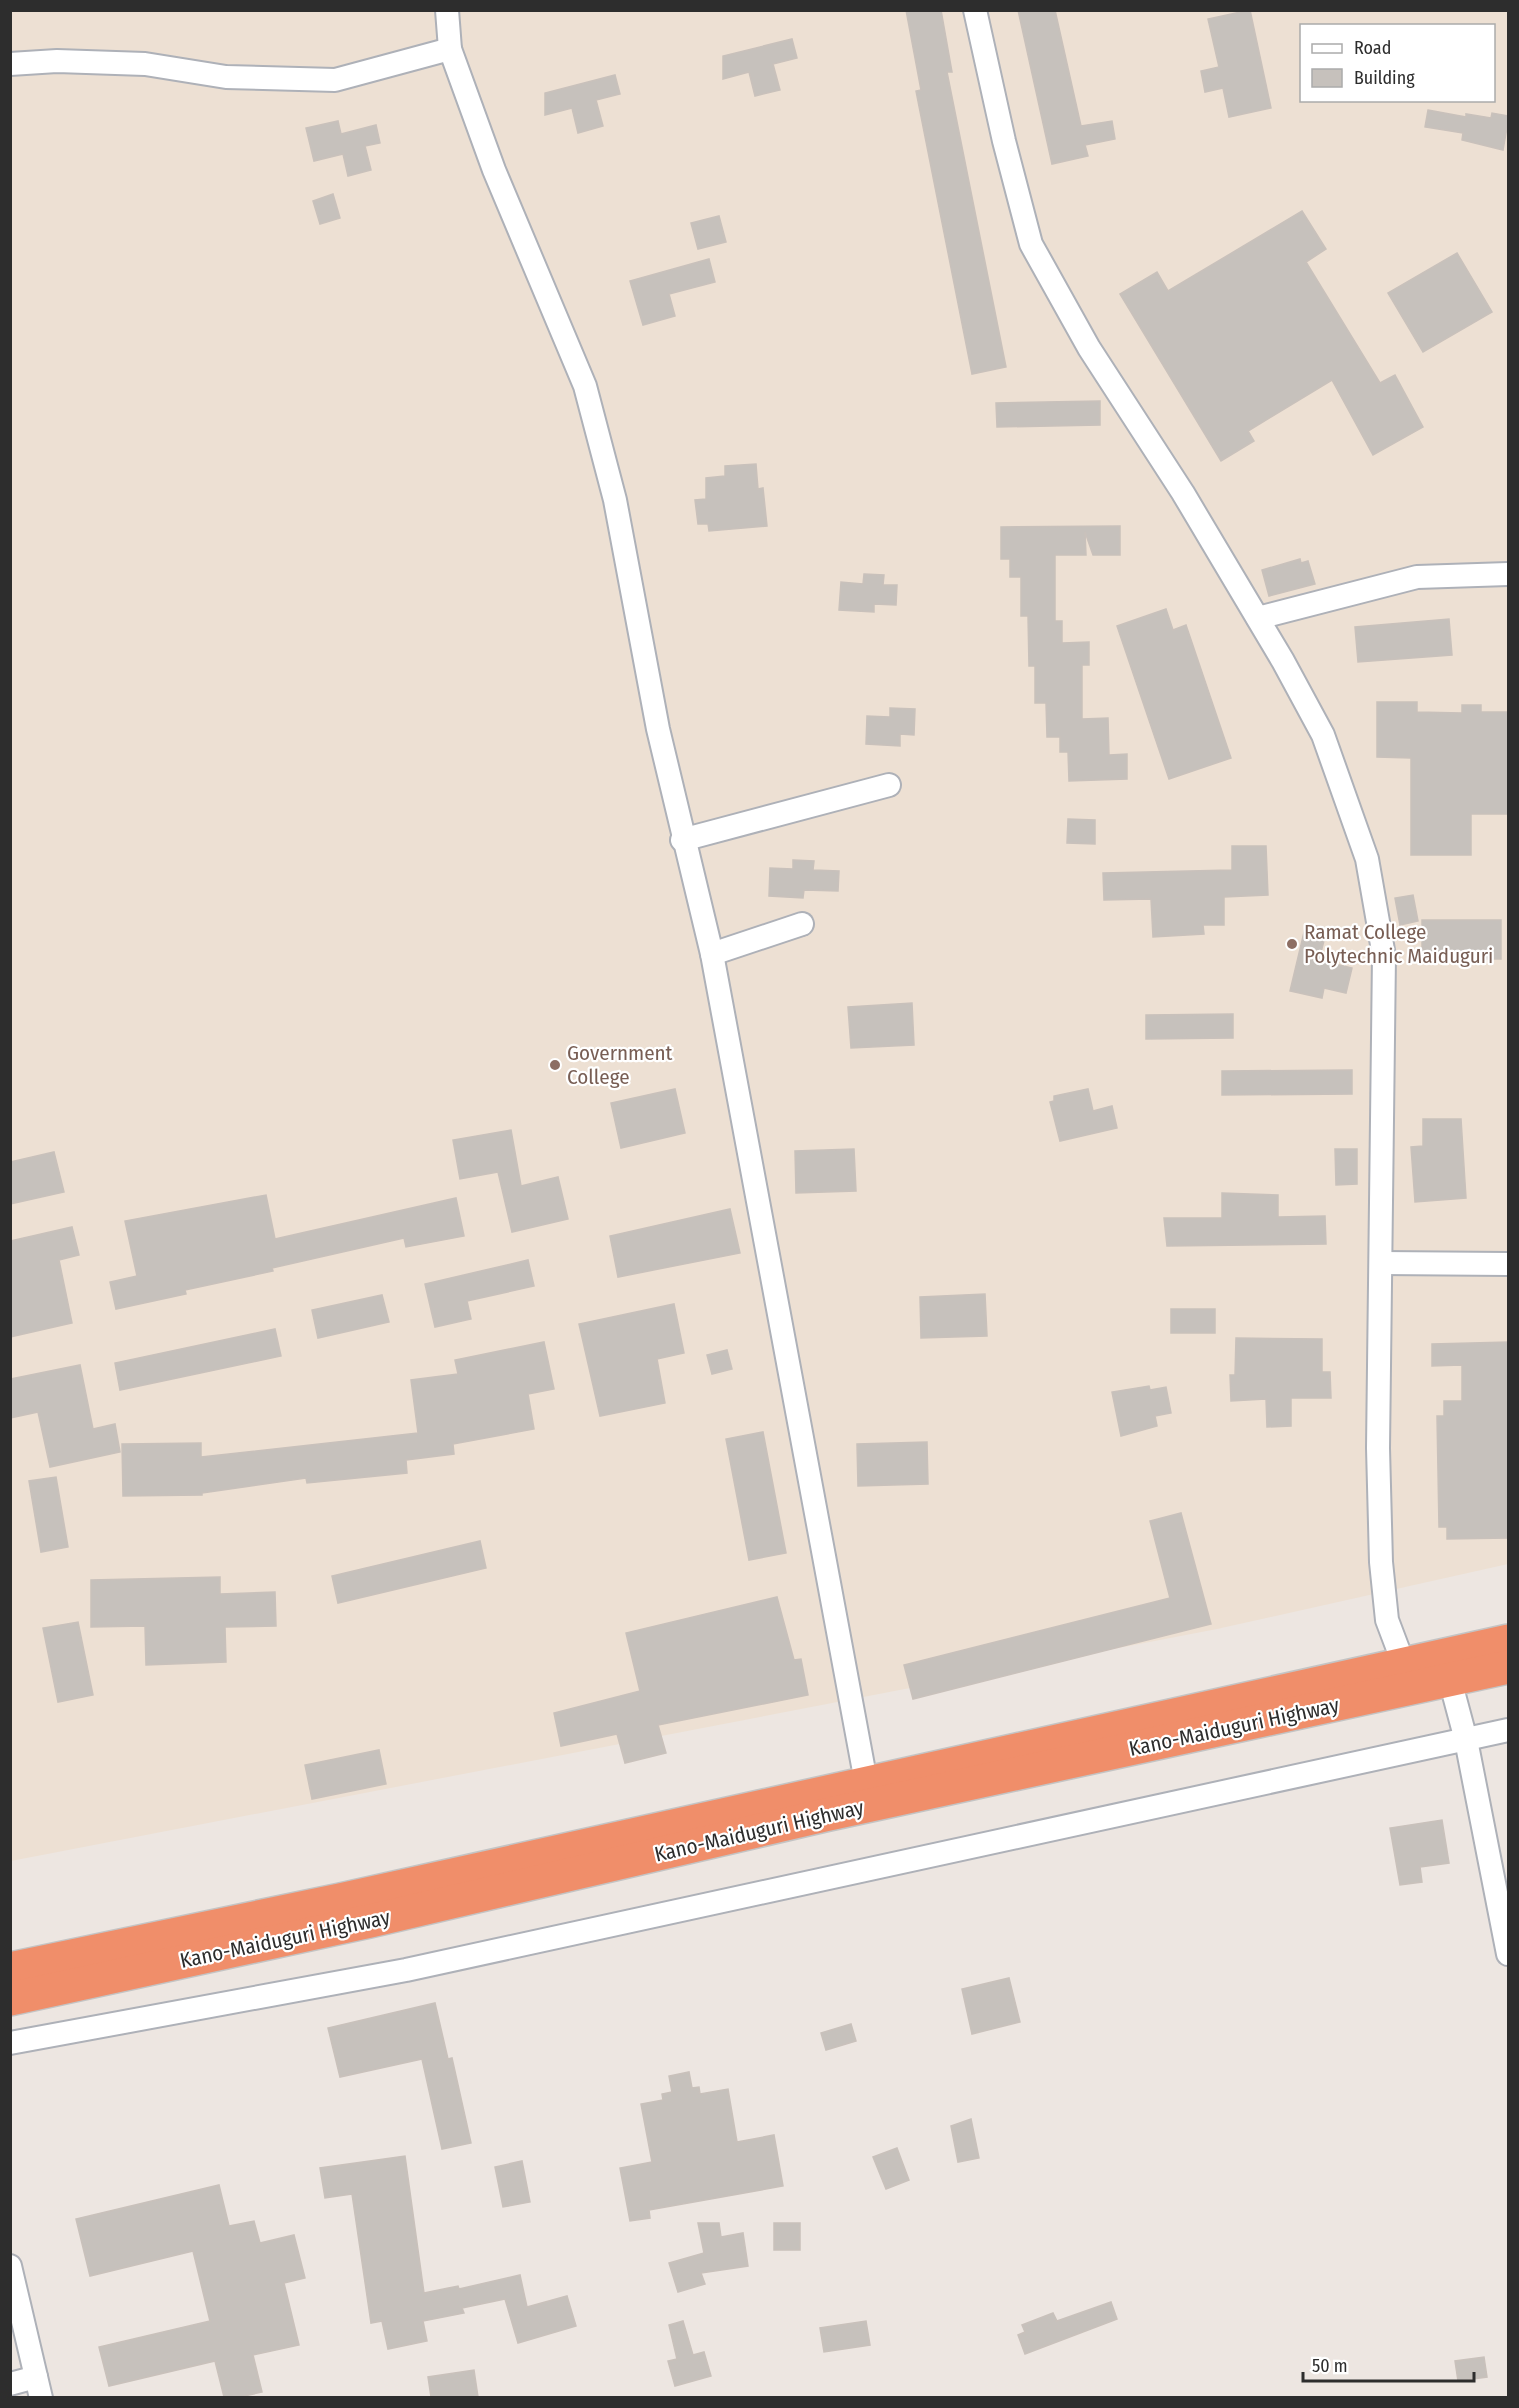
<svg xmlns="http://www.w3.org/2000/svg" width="1519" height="2408" font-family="'Fira Sans Condensed',sans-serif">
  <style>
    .education { fill: #ede0d3; fill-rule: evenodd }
    .building { fill: #c6c1bc; stroke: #c9c1bb; stroke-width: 1.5 }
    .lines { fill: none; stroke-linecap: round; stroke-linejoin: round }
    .street-casing { stroke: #aeb1b8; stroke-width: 26 }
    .highway-casing { stroke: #c4c4c4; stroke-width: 36 }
    .street { stroke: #fff; stroke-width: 22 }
    .highway { stroke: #f08e6a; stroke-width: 33 }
    .education-dot { fill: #8d6e63; stroke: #fff; stroke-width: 2 }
    .labels { text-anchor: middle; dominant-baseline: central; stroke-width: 4.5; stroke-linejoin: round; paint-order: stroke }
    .education-label { font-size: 21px; fill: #785e54; stroke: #fff; text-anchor: start }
    .street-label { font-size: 21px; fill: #2d2d2d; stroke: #fff }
  </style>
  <rect width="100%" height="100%" fill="#ede6e1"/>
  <path class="education" d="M11 11H1508V1564L1217 1629 11 1861ZM1302 26H1494V100H1302Z"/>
  <g class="building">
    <polygon points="906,10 941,10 952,72 947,72 1006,367 972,374 916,91 921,90"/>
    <polygon points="1018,10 1055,10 1081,126 1112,121 1115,139 1085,145 1088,156 1052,164"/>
    <polygon points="1250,10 1271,108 1229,117 1223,88 1205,92 1201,71 1219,67 1208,19"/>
    <polygon points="792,39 797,58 773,64 780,90 755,96 749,72 723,79 723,56"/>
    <polygon points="615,75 620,94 596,100 603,126 578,133 572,108 545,115 545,93"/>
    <polygon points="1428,110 1466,117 1466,114 1491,118 1492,113 1509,116 1503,150 1462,140 1463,133 1425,127"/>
    <polygon points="338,121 341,134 376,125 380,143 365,146 371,170 348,176 343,154 314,161 306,128"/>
    <polygon points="333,194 340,218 320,224 313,201"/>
    <polygon points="1302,211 1326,249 1306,262 1380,383 1395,375 1423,427 1373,455 1332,380 1248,431 1254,441 1221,461 1120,294 1157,272 1168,291"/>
    <polygon points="719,216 726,242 698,249 691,223"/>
    <polygon points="1457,253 1492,312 1423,352 1388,293"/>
    <polygon points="709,259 715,282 669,294 675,316 643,325 630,281"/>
    <polygon points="1100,401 1100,425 997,427 996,403"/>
    <polygon points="756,464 758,489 763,488 767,526 709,531 708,524 698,524 695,500 706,499 706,478 725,476 725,466"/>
    <polygon points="1120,526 1120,555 1093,555 1085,532 1086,555 1055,555 1055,621 1062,621 1062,643 1089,642 1089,665 1082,665 1082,719 1108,718 1109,755 1127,754 1127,779 1069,781 1068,752 1060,752 1060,737 1047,737 1046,703 1035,703 1035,666 1029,666 1028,616 1021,616 1021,577 1010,577 1010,559 1001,559 1001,527"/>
    <polygon points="1300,559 1301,563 1308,561 1315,584 1269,596 1262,570"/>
    <polygon points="864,574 884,575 883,585 897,585 896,605 874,604 874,612 839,610 841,582 863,584"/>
    <polygon points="1166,609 1173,630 1186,625 1231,758 1169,779 1117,626"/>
    <polygon points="1449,619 1452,655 1358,662 1355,627"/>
    <polygon points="1377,702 1417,702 1417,712 1462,713 1462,705 1481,705 1481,712 1509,712 1509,814 1471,814 1471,855 1411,855 1411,758 1377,757"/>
    <polygon points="890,708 915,709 914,735 900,734 900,746 866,744 867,716 890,717"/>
    <polygon points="1068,819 1095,820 1095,844 1067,843"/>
    <polygon points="1232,846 1266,846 1268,895 1224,897 1224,925 1203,925 1204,934 1153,937 1151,899 1104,900 1103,873 1232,870"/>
    <polygon points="793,860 814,861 813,870 839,871 838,891 804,890 803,898 769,896 770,868 793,869"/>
    <polygon points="1413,895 1418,921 1400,925 1395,898"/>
    <rect x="1422" y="920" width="79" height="39"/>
    <polygon points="1306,924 1327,929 1319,960 1352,968 1346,993 1324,988 1322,998 1290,991"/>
    <polygon points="912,1003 914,1045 851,1048 848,1007"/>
    <polygon points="1233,1014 1233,1038 1146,1039 1146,1015"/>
    <polygon points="1352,1070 1352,1094 1222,1095 1222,1071"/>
    <polygon points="675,1089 685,1133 621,1148 611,1103"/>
    <polygon points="1088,1089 1093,1111 1112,1106 1117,1128 1060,1141 1050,1102 1054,1101 1054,1096"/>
    <polygon points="1423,1119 1461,1119 1466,1198 1415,1202 1411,1147 1423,1146"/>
    <polygon points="511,1130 521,1186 558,1177 568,1219 512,1232 498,1172 460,1179 453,1140"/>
    <polygon points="854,1149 856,1191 796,1193 795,1151"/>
    <polygon points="1335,1149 1357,1149 1357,1184 1336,1185"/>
    <polygon points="54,1152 64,1192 10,1204 10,1162"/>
    <polygon points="1222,1193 1278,1195 1278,1217 1325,1216 1326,1244 1167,1246 1164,1218 1222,1218"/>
    <polygon points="266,1195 275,1239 456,1198 464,1236 406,1247 404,1238 272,1268 273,1271 185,1290 186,1294 116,1309 110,1282 137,1276 125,1221"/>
    <polygon points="730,1209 740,1253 618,1277 610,1236"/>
    <polygon points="72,1227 79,1255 59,1260 72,1323 10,1337 10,1241"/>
    <polygon points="528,1260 534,1286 467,1301 471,1319 435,1327 425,1284"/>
    <polygon points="985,1294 987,1336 921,1338 920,1297"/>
    <polygon points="382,1295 389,1322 318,1338 312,1310"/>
    <polygon points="674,1304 684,1353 657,1359 665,1403 600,1416 579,1324"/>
    <rect x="1171" y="1309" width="44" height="24"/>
    <polygon points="275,1329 281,1356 120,1390 115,1363"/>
    <polygon points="1236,1338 1322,1339 1322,1372 1330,1372 1331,1398 1291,1398 1291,1426 1267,1427 1266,1399 1231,1401 1230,1375 1235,1375"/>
    <polygon points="544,1342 554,1389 528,1394 534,1429 453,1444 454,1454 406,1460 407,1473 307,1483 306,1478 202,1493 202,1495 123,1496 122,1444 201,1443 201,1457 418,1433 411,1380 458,1374 455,1360"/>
    <polygon points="1509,1342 1509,1538 1447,1539 1447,1527 1439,1527 1437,1416 1444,1416 1444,1401 1462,1401 1462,1365 1432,1366 1432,1344"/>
    <polygon points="727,1350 732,1369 712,1374 707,1355"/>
    <polygon points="80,1365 93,1429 115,1424 120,1452 50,1467 38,1412 10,1418 10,1379"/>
    <polygon points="1149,1386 1150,1390 1166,1387 1171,1413 1155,1416 1157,1426 1121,1436 1112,1392"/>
    <polygon points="763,1432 786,1553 749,1560 726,1439"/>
    <polygon points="927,1442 928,1484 858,1486 857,1444"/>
    <polygon points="56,1477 68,1547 41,1552 29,1481"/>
    <polygon points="1181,1513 1211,1624 913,1699 904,1665 1170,1598 1150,1521"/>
    <polygon points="480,1541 486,1568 338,1603 332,1576"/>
    <polygon points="220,1577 220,1594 275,1592 276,1626 225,1627 226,1662 146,1665 145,1626 91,1627 91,1580"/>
    <polygon points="777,1597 794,1660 801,1659 808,1695 658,1725 666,1753 625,1763 617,1734 561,1746 554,1713 640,1691 626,1633"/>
    <polygon points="78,1622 93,1695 58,1702 43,1628"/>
    <polygon points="379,1750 386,1784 312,1799 305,1765"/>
    <polygon points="1442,1820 1449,1863 1420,1867 1422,1882 1400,1885 1390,1828"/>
    <polygon points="1009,1978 1020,2022 972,2034 962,1989"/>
    <polygon points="435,2003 448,2059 452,2058 471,2143 442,2149 422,2059 340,2077 328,2028"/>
    <polygon points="851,2024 856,2041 826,2050 821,2033"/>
    <polygon points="689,2072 692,2088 699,2087 700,2094 728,2089 737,2142 774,2135 783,2186 649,2210 650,2218 630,2221 620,2168 652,2162 641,2104 663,2100 662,2094 672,2092 669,2076"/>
    <polygon points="971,2119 979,2158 958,2162 951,2126"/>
    <polygon points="897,2148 909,2180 886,2189 873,2157"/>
    <polygon points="405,2156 424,2293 458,2286 459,2289 520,2275 527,2307 567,2296 576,2326 518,2343 505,2299 462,2308 464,2313 423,2321 427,2341 388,2349 382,2321 371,2323 352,2194 325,2198 320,2168"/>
    <polygon points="522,2161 530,2202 503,2207 495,2167"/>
    <polygon points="219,2185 229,2226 254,2221 260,2243 294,2235 305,2278 284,2283 299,2345 253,2355 262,2392 240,2397 224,2397 215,2361 109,2386 99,2347 210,2321 193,2251 90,2276 76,2219"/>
    <polygon points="698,2223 719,2223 721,2237 743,2233 748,2266 701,2273 705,2284 678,2292 669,2263 704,2253"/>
    <rect x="774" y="2223" width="26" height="27"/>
    <polygon points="1111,2302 1117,2319 1025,2354 1018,2335 1025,2332 1022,2325 1053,2313 1057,2321"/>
    <polygon points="683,2321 693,2355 704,2352 711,2376 675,2386 668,2361 677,2359 669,2325"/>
    <polygon points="866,2321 870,2345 824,2352 820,2328"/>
    <polygon points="1484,2357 1487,2377 1458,2381 1455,2361"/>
    <polygon points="474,2370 478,2397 431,2397 428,2377"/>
  </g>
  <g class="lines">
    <defs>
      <g id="street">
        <polyline points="447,10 450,49 494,170 585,386 615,500 658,729 712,954 866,1782"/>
        <polyline points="975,10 1004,141 1031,244 1089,348 1183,493 1283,661 1323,735 1367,859 1384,956 1378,1448 1381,1562 1387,1620 1404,1665"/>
        <polyline points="10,64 57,61 145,64 226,77 335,80 450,49"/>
        <polyline points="1258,618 1417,577 1508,574"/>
        <polyline points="682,840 889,785"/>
        <polyline points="712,954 802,924"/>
        <polyline points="1381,1263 1508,1264"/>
        <polyline points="1450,1680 1466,1740 1508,1954"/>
        <polyline points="10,2043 406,1970 1508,1730"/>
        <polyline points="10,2266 41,2398"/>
        <polyline points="10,2384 36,2377"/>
      </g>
      <g id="highway">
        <polyline points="10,1969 340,1900 1508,1641"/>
        <polyline points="10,1999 370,1921 825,1815 1508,1667"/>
      </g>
    </defs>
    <use href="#street" class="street-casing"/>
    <use href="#highway" class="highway-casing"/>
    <use href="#street" class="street"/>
    <use href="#highway" class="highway"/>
  </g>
  <g class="education-dot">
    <circle cx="1292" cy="944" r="6"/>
    <circle cx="555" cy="1065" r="6"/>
  </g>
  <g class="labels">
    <g class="education-label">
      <text x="1304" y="932">Ramat College<tspan x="1304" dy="24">Polytechnic Maiduguri</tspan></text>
      <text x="567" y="1053">Government<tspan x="567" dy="24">College</tspan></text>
    </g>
    <g class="street-label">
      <text transform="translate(1234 1727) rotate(-12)">Kano-Maiduguri Highway</text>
      <text transform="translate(759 1831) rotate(-13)">Kano-Maiduguri Highway</text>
      <text transform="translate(285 1939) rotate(-12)">Kano-Maiduguri Highway</text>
    </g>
  </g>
  <rect width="1519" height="2408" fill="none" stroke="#2d2d2d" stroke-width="24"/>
  <rect x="1300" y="24" width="195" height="78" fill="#ffffff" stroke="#ababab" stroke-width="1.5"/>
  <rect x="1312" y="44" width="30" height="9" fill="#ffffff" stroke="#ababab" stroke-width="1.5"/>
  <text x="1354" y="54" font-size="18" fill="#2d2d2d">Road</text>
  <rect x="1312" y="69" width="30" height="18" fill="#c6c1bc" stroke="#ababab" stroke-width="1.5"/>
  <text x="1354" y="84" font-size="18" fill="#2d2d2d">Building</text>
  <path d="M1303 2372v9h171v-9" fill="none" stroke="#2d2d2d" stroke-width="3"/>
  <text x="1312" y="2372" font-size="18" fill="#2d2d2d" stroke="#ffffff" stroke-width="4.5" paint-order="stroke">50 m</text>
</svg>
